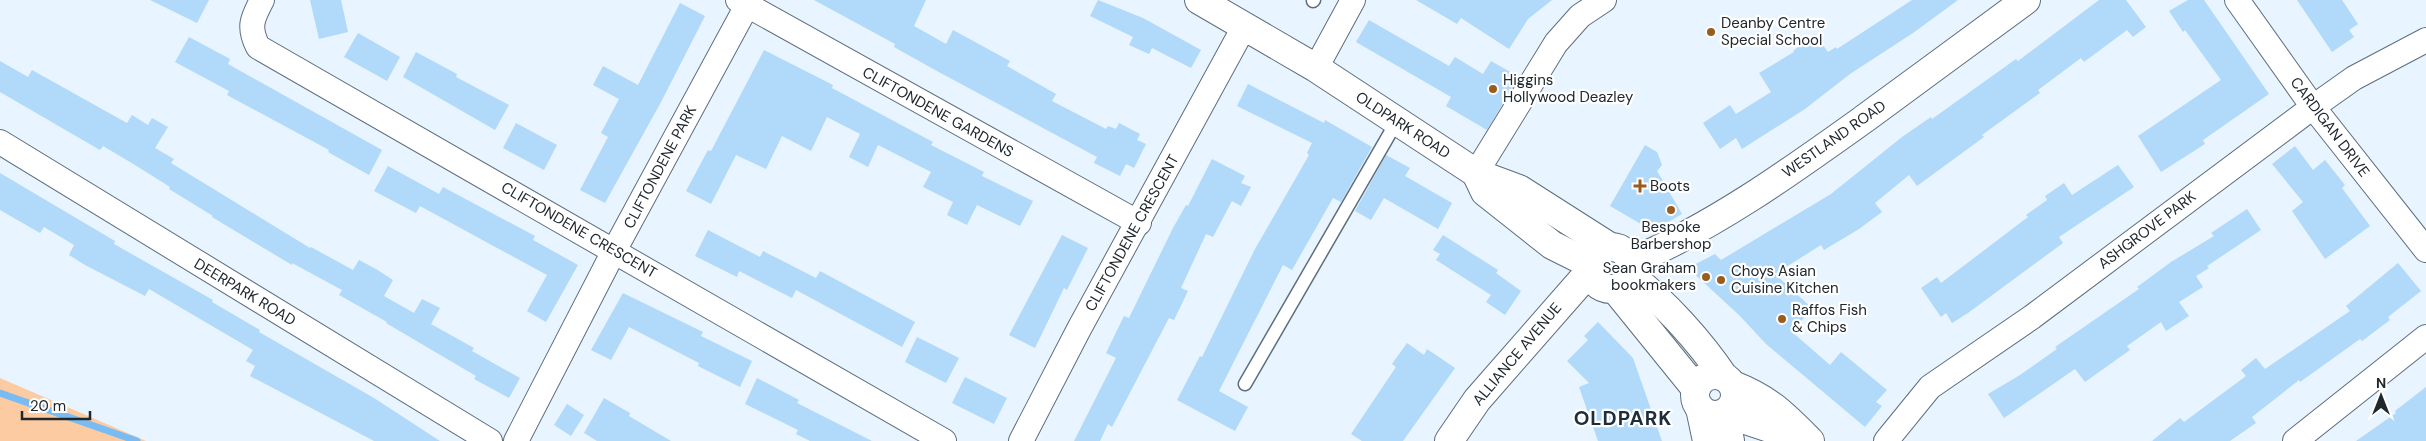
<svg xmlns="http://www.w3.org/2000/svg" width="2426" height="441" font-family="'DM Sans',sans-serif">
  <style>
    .green { fill: #fccba1 }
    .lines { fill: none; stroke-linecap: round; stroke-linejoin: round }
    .stream { stroke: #79bcf3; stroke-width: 7 }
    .building { fill: #b1d9fa }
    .service-casing { stroke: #5d6e7d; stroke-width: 15 }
    .minor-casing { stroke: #5d6e7d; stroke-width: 26 }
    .tertiary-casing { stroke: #5d6e7d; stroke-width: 30 }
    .secondary-casing { stroke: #5d6e7d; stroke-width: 30 }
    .service { stroke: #fff; stroke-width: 12 }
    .minor { stroke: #fff; stroke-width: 24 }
    .tertiary { stroke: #fff; stroke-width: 28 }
    .secondary { stroke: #fff; stroke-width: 28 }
    .poi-dot { fill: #985d1e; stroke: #fff; stroke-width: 2 }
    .labels { text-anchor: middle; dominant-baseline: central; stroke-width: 4.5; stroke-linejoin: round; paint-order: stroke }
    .poi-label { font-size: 15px; fill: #20282e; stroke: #fff; text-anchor: start }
    .street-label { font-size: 15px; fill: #20282e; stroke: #fff }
    .district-label { font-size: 20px; font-weight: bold; letter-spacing: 1px; fill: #1e2d3a; stroke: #fff }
  </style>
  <rect width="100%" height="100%" fill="#e8f4ff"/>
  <polygon class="green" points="0,378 146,441 0,441"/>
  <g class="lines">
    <polyline class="stream" points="0,393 137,441"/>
  </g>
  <g class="building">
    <polygon points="150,0 209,0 197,23"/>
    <polygon points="310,0 341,0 348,32 319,39"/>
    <polygon points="814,0 926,0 914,26 946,44 953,30 1010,61 1007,66 1056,94 1052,101 1106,129 1108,126 1116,129 1119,123 1140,134 1137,140 1146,144 1134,168 1126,164 1120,176 1094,163 1097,157 935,70 894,47 895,44"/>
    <polygon points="1098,0 1143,18 1201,50 1191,68 1152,48 1149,54 1129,45 1133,37 1090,16"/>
    <polygon points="1416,0 1552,0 1528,19 1509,49 1461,18 1457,24"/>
    <polygon points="1912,0 1958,0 1913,33 1850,74 1805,109 1742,149 1736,138 1720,149 1703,123 1730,105 1736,114 1771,92 1759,73 1794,52 1793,51 1815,34 1828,52 1836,47 1837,49"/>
    <polygon points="2099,0 2126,0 2146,27 2133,37 2127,30 2084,62 2081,58 2038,90 2040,93 1982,135 1984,137 1917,186 1909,175 1875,203 1882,212 1859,229 1824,250 1821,245 1775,274 1813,309 1791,331 1830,365 1841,352 1887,390 1876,402 1882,406 1865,427 1766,344 1740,316 1688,268 1715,254 1721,260 1831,194 1902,137 1931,117 1932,119 2016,59 2018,61"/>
    <polygon points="2188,0 2204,0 2269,94 2203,140 2205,144 2161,172 2138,136 2221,80 2185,30 2183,32 2169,11"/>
    <polygon points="2297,0 2342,0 2358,24 2349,30 2354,37 2332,52"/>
    <polygon points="680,3 705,16 661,102 605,203 580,190 608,137 601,133 619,99 593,85 603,66 638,85"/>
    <polygon points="1369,20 1449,66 1455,57 1483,74 1491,61 1519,77 1487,130 1446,106 1451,97 1356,42"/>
    <polygon points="358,33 400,57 387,81 344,57"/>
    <polygon points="189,37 230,59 228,64 382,150 369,175 328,152 329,150 227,95 229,91 175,62"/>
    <polygon points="764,50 833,85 832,88 933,142 931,145 984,172 982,176 1033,201 1020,226 977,205 967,225 947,215 953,202 923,187 931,172 878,145 868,167 849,157 860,134 827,117 811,151 782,136 766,169 736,155 711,204 686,191 708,150 711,151"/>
    <polygon points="416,52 457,74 456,77 509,105 495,130 403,77"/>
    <polygon points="0,61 28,77 32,70 127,123 132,115 148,125 152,118 168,127 155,148 174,159 171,163 310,248 311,247 353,270 359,260 376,269 393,280 384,296 414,313 422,299 440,308 431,324 474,348 472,351 520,378 509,398 474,379 476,376 386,323 387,322 339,295 342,290 292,263 292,265 212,217 213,216 169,189 170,187 135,165 103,146 100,150 0,92"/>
    <polygon points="1248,84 1324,123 1325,120 1372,147 1341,202 1333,198 1292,270 1283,265 1219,391 1248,407 1235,431 1177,400 1200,356 1202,357 1255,249 1309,155 1307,153 1312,143 1237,106"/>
    <polygon points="516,123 557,145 544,170 503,148"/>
    <polygon points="1645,145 1657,152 1662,165 1657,171 1682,214 1653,231 1610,206"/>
    <polygon points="2295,146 2313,170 2325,160 2345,185 2342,188 2370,226 2325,259 2292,211 2303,202 2272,164"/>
    <polygon points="1386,155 1410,168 1405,176 1452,203 1438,229 1384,198 1371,220 1355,211"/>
    <polygon points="1212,159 1245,176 1241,183 1251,187 1241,206 1232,201 1213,237 1206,234 1181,288 1188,291 1174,320 1169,318 1112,427 1108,424 1100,441 1074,441 1116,358 1106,353 1124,316 1129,318 1173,228 1186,205 1188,206"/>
    <polygon points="2118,165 2134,187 2059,237 2063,243 1968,313 1952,323 1946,313 1941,317 1921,288 1937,277 1941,283 2028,217 2026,215 2047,200 2045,196 2064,183 2072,195"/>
    <polygon points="388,166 439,194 443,187 535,236 533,240 578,265 546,322 527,311 547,275 420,206 416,213 374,191"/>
    <polygon points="0,173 115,241 114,244 213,300 212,302 260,330 259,332 374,398 440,441 374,441 250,376 255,366 246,361 253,350 149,289 145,296 85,265 69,255 74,245 44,227 40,233 0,210"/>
    <polygon points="2247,209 2261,230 2207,266 2209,268 2196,276 2203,287 2179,302 2189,316 2166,331 2161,322 2127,346 2130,350 2085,382 2075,369 2004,418 1988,394 2020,375 2057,349 2055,347 2139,289 2137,287 2171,262 2214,236 2211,233"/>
    <polygon points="708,230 760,257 763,251 816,278 820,271 915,322 902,347 796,290 792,298 739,271 737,277 695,256"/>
    <polygon points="1062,235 1088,248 1067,290 1064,288 1035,348 1009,335"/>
    <polygon points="1443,235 1498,270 1496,273 1521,291 1505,315 1486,302 1491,295 1436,260 1440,254 1433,250"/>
    <polygon points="2398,263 2421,291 2388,317 2390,320 2362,341 2360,339 2300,382 2299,380 2252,417 2256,423 2230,441 2152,441 2180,418 2184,422 2246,376 2241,370 2256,358 2265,369 2350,311 2346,306"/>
    <polygon points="623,293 703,332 701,336 752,361 740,387 698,366 699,363 629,327 611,360 591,350"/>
    <polygon points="1598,322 1633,358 1662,441 1598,441 1579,387 1589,383 1567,361 1588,340 1584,336"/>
    <polygon points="917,337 959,358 946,383 905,362"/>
    <polygon points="1407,343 1424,355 1427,349 1455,368 1403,441 1362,441 1351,434 1396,367 1392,364"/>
    <polygon points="965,377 1007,398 994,424 952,403"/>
    <polygon points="757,378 799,400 797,403 872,441 810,441 796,434 798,430 745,404"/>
    <polygon points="2426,387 2426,441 2356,441 2396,413 2395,411"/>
    <polygon points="604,398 630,413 629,416 671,441 597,441 584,433"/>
    <polygon points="567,404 584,415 571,436 554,425"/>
  </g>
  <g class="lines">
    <defs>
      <g id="service">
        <polyline points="1313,1 1314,0"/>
        <polyline points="1245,384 1397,121"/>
      </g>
      <g id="minor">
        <path d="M262 0C252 19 248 27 258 47L944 441"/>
        <polyline points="738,0 1139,223"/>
        <polyline points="2237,0 2313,107 2426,250"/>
        <polyline points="1316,68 1353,0"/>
        <polyline points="0,142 490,441"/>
        <polyline points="1476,173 1556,43 1580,16 1604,0"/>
        <polyline points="516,441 614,251 750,0"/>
        <polyline points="1021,441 1079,329 1244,27"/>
        <polyline points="1886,441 1930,387 2032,317 2313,107 2354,78 2426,40"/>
        <polyline points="2295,441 2426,337"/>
      </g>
      <g id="tertiary">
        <path d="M1631 262C1715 226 1790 172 1864 119 1918 79 1972 40 2026 0"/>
        <path d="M1733 385C1769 399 1783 414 1810 441"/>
        <polyline points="1725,413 1805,440"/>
        <polyline points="1449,441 1477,400 1590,271"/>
      </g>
      <g id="secondary">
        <polyline points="1199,0 1316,68 1476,173 1519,189 1610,247"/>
        <polyline points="1476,173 1485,192 1552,245 1590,264"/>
        <circle cx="1611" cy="268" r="21"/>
        <path d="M1631 276C1665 303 1699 340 1724 377"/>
        <polyline points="1615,289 1696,389"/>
        <circle cx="1715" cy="395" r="20"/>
        <polyline points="1700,408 1707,441"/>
        <polyline points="1725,413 1730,441"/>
      </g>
    </defs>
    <use href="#service" class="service-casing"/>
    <use href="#minor" class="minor-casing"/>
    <use href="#tertiary" class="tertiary-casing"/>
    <use href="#secondary" class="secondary-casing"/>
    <use href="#service" class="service"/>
    <use href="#minor" class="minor"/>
    <use href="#tertiary" class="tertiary"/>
    <use href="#secondary" class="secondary"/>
  </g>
  <g class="poi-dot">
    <circle cx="1711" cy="32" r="5"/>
    <circle cx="1493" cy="89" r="5"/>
    <path d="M1637.5 178.5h5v5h5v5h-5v5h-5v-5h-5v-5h5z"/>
    <circle cx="1671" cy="210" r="5"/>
    <circle cx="1706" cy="277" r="5"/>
    <circle cx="1721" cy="280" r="5"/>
    <circle cx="1782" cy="319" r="5"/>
  </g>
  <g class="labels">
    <g class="poi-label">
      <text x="1721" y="23">Deanby Centre<tspan x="1721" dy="17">Special School</tspan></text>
      <text x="1503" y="80">Higgins<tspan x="1503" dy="17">Hollywood Deazley</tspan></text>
      <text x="1650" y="186">Boots</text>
      <text x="1671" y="227" text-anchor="middle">Bespoke<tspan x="1671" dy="17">Barbershop</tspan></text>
      <text x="1696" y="268" text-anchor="end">Sean Graham<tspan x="1696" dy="17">bookmakers</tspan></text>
      <text x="1731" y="271">Choys Asian<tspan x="1731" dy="17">Cuisine Kitchen</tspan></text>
      <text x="1792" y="310">Raffos Fish<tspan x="1792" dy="17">&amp; Chips</tspan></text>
    </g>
    <g class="street-label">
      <text transform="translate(938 112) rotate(29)">CLIFTONDENE GARDENS</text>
      <text transform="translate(1403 125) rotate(33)">OLDPARK ROAD</text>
      <text transform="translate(2330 127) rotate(53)">CARDIGAN DRIVE</text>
      <text transform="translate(1834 139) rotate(-35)">WESTLAND ROAD</text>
      <text transform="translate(660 167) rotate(-62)">CLIFTONDENE PARK</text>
      <text transform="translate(579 230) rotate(30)">CLIFTONDENE CRESCENT</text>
      <text transform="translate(2147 230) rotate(-37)">ASHGROVE PARK</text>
      <text transform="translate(1132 233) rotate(-61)">CLIFTONDENE CRESCENT</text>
      <text transform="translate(245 292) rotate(31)">DEERPARK ROAD</text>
      <text transform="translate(1517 354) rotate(-50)">ALLIANCE AVENUE</text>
    </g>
    <g class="district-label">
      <text x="1623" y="418">OLDPARK</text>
    </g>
  </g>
  <g transform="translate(2381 396)" stroke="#ffffff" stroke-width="4" paint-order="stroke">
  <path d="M0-4L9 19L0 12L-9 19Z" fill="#20282e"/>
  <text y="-8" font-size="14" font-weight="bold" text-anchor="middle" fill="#20282e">N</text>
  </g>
  <path d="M22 411v8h68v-8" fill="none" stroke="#20282e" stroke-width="2.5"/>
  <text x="30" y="411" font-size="15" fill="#20282e" stroke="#ffffff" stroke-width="4" paint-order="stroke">20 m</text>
</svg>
